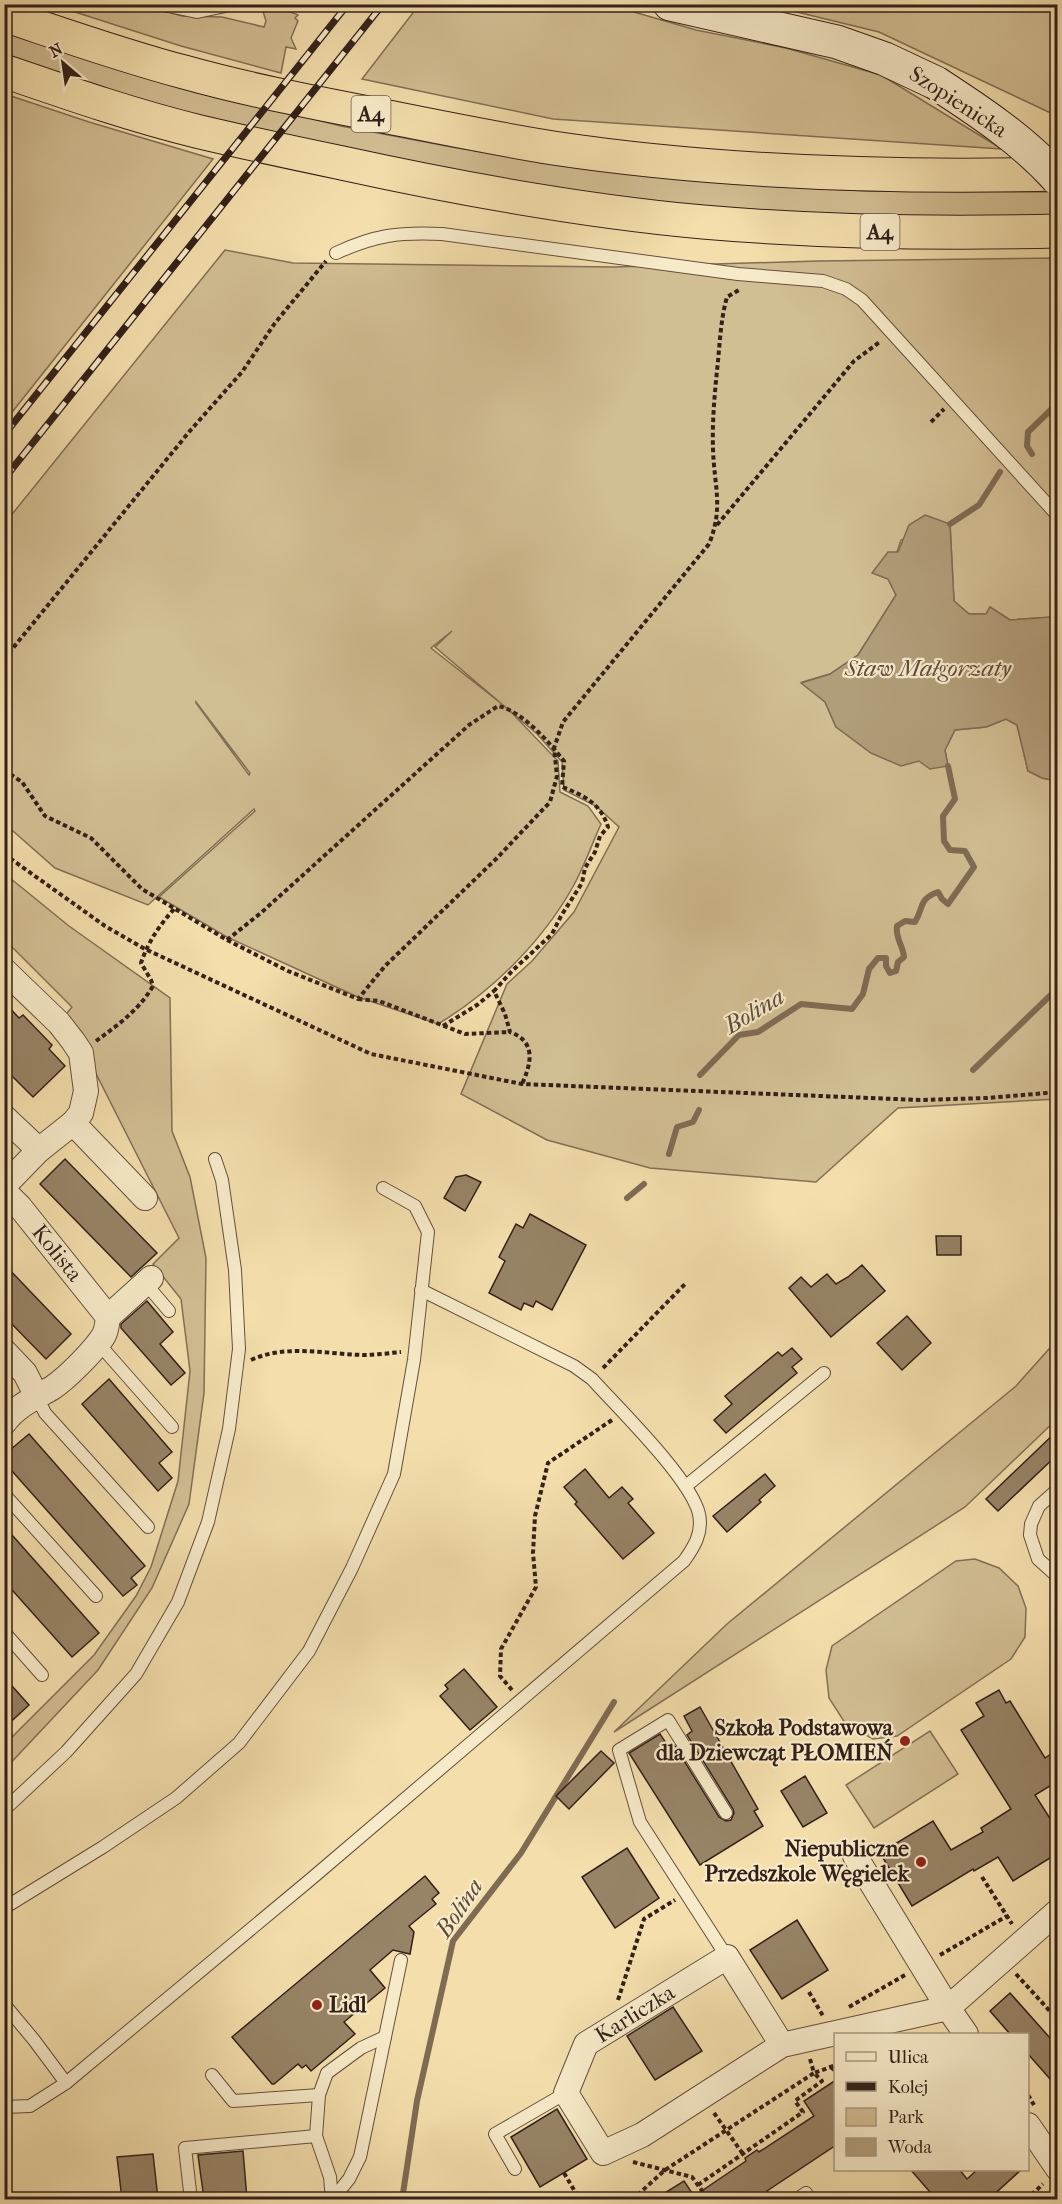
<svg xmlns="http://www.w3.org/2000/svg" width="1062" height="2204" font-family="'IM FELL French Canon',serif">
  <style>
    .green { fill: #d2be93; stroke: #826f56; stroke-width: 1.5; fill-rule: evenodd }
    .water { fill: #b29d7a; stroke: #7f6b54; stroke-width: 1.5 }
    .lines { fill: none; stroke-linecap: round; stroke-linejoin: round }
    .stream { stroke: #7f6b54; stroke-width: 6 }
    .building { fill: #978366; stroke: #33201a; stroke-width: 1.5 }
    .lane-casing { stroke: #63503e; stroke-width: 14 }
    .street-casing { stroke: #63503e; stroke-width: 26 }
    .secondary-casing { stroke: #33201a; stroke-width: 35 }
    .highway-casing { stroke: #33201a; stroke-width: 35 }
    .path { stroke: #33201a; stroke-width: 4; stroke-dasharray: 4.5 3; stroke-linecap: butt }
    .lane { stroke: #f7eac9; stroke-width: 12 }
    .street { stroke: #f7eac9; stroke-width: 24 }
    .secondary { stroke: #f7eac9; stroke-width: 33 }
    .highway { stroke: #f3deac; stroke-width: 33 }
    .rail-casing { stroke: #33201a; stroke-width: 7 }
    .rail { stroke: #f7eac9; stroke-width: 4.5; stroke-dasharray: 14; stroke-linecap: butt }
    .secondary-bridge-casing { stroke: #33201a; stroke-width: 35; stroke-linecap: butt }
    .secondary-bridge { stroke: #f7eac9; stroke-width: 33 }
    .poi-dot { fill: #8f2418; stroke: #f7eac9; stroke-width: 2 }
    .labels { text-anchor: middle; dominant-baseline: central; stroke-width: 4.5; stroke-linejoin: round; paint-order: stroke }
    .shield { fill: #f7eac9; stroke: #6e5d4e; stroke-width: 1.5 }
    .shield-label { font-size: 21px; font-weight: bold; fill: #33201a }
    .street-label { font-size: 22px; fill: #33201a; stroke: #f7eac9 }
    .poi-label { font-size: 22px; font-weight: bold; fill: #33201a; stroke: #f7eac9; text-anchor: end }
    .water-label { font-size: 24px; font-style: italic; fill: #5f4c3c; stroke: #f7eac9 }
  </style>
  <rect width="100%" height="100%" fill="#f3deac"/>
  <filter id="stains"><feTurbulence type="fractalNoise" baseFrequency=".00333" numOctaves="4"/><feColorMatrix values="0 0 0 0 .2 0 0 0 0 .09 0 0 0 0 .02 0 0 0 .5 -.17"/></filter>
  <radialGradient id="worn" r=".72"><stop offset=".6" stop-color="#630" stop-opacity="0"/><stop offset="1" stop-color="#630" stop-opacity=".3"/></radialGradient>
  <g class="green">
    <polygon points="53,5 143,5 182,16 222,17 264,27 266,21 261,5 273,5 298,15 295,18 298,21 291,38 296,49 286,47 281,73 181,46"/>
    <polygon points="419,5 624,5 634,12 696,30 786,48 881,75 1002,149 553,119 362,79"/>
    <polygon points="768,5 1057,5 1057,116 879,32"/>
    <polygon points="4,28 225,97 341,126 452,147 579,167 790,187 868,191 1057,192 1057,222 873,221 613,200 310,145 132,97 4,55"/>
    <polygon points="5,94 89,122 213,159 5,421"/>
    <path d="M225 250 293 263 614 267 818 261 1057 258V613L1053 617 1010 620 990 607 986 614H969L954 601 950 524 901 540 897 552 873 573 888 579 896 595 858 655 830 674 802 682 825 702 836 727 920 761 948 766 945 750 955 730 986 727 1006 719 1017 725 1028 771 1042 778 1057 781V1099L898 1108 816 1182 650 1168 547 1140 461 1094 507 984 532 961 574 912 619 827 596 806 564 790 562 762 537 734 435 647 452 631 431 648 508 709 558 761 560 792 588 806 601 824C592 844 585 864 575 883 544 940 493 991 438 1024L358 997 227 937 159 897 255 811 254 809 148 905 55 868 5 824V523ZM196 702 250 773 249 775 196 703Z"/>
    <polygon points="5,874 69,926 170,998 172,1131 190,1177 206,1258 204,1393 189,1504 152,1588 98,1670 5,1769 4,1745 94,1655 136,1596 151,1567 178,1481 190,1371 181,1299 153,1264 179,1238 84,1050 63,1018 72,1007 5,940"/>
    <polygon points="1057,1340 1057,1419 965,1507 614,1732 727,1624 1016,1386"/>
    <polygon points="975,1559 999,1568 1018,1586 1026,1608 1025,1637 1011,1659 897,1736 873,1739 845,1723 829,1698 826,1670 832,1646 956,1561"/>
    <polygon points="930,1731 958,1774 874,1828 846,1785"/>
  </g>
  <polygon class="water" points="925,515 950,524 954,601 969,614 986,614 990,607 1010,620 1052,617 1057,613 1057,781 1042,778 1028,771 1017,725 1006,719 986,727 955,730 945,750 948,766 930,769 919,761 901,766 871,753 836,727 825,702 801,683 830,674 858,655 896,595 888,579 872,573 888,552 898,552 909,525"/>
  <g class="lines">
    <g class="stream">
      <polyline points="1032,454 1027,446 1028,432 1058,403"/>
      <polyline points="950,524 979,505 1000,472"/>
      <polyline points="973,1070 1058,988"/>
      <path d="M700 1075 739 1035 758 1032 801 1004 852 1009 863 994 869 969 878 958H886V966L890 973 896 971 898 962 904 957C903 945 895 938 897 926L905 921 915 922C924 908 918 899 938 892L942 899 948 904 974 867 965 851 950 850 944 841 943 816 955 799 948 766"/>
      <polyline points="669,1154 677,1127 693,1122 699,1110"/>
      <polyline points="627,1198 644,1184"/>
      <polyline points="402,2200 417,2101 453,1941 521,1853 614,1702"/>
    </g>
  </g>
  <g class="building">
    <polygon points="4,1002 19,1018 23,1015 52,1045 49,1049 65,1066 33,1097 4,1068"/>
    <polygon points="65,1159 157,1253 131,1277 40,1184"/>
    <polygon points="466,1175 481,1182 465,1211 444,1198 456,1177"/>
    <polygon points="530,1214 586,1245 552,1310 536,1301 533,1307 524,1303 521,1310 489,1293 505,1261 499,1257 516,1224 523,1228"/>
    <polygon points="936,1236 961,1236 961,1255 937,1255"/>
    <polygon points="4,1264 71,1334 46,1359 4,1316"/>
    <polygon points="862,1265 885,1291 831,1337 789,1288 801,1277 811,1287 827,1274 836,1284 848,1277"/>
    <polygon points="147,1301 173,1332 160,1344 185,1373 171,1385 121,1328 121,1324"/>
    <polygon points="907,1316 931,1343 902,1370 877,1343"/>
    <polygon points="792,1348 802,1359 792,1367 797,1373 726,1433 714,1420 732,1404 725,1396 778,1352 782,1356"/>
    <polygon points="109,1379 172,1452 159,1463 172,1478 158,1491 82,1404"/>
    <polygon points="1058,1430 1058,1454 998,1511 986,1499"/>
    <polygon points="29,1434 145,1566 131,1578 137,1585 123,1596 4,1462 4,1455"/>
    <polygon points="585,1469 609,1498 622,1487 633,1499 628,1503 654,1533 623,1559 575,1504 577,1502 564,1487"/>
    <polygon points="765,1474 775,1486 759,1500 761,1502 727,1532 713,1516"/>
    <polygon points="4,1526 99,1633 72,1657 4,1581"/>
    <polygon points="464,1669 497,1707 470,1730 440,1696 448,1689 445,1685"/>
    <polygon points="4,1677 29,1705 4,1728"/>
    <polygon points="999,1690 1006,1703 1010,1701 1045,1758 1051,1754 1058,1765 1058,1781 1035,1795 1058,1831 1058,1853 1013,1881 998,1857 974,1871 973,1869 912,1906 880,1853 933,1821 951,1850 983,1832 981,1828 1011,1809 961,1730 984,1716 976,1703"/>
    <polygon points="700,1707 758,1809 754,1811 763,1826 700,1865 629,1753 660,1734 668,1746 673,1743 719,1817 726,1821 731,1820 734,1813 733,1809 687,1735 692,1731 684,1716"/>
    <polygon points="601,1751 614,1763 569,1809 556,1796"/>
    <polygon points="805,1776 827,1813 803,1827 781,1791"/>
    <polygon points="627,1848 659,1898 615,1928 582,1877"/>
    <polygon points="425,1876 439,1893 432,1899 436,1904 409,1926 414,1932 410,1954 393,1950 370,1970 385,1988 344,2022 355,2034 311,2071 306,2065 302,2068 298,2064 274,2084 272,2084 232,2037"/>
    <polygon points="797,1920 828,1970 782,1999 750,1950"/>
    <polygon points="1010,1993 1058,2047 1058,2088 1028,2054 1028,2034 1010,2034 990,2011"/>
    <polygon points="673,2007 702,2051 655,2080 627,2036"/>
    <polygon points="836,2080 836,2145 767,2191 772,2199 655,2199 684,2181 694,2196 746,2161 745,2158 757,2150 759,2152 814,2116 804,2101"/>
    <polygon points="557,2109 587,2159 540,2187 511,2137"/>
    <polygon points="243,2151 247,2199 204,2199 198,2155"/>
    <polygon points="153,2154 158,2199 122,2199 117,2157"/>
    <polygon points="910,2169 959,2169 967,2179 978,2169 1022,2169 989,2199 936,2199"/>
  </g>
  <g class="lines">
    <defs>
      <g id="lane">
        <polyline points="159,4 197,12 235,4"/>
        <path d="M336 253C375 235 399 232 442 234L738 274 823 281 846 289 862 300 1058 516"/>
        <polyline points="146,1284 169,1311"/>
        <polyline points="97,1345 106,1352 172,1427"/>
        <polyline points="36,1395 45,1413 148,1527"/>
        <polyline points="686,1486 824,1373"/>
        <polyline points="1058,1489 1039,1506 1031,1524 1030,1535 1038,1559 1058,1577"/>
        <polyline points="4,1494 96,1596"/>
        <polyline points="4,1632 42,1675"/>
        <polyline points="4,1810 66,1752 136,1674 178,1602 208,1522 229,1429 239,1349 235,1270 222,1180 215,1159"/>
        <polyline points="726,1813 668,1720 619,1750 640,1822 727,1957"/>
        <polyline points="4,1908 103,1847 176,1798 239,1743 309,1651 352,1568 394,1474 414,1360 428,1232 415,1206 383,1188"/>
        <polyline points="4,2004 34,2040 66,2083"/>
        <polyline points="212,2075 233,2101 319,2095"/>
        <path d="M4 2107 30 2106 66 2083 311 1879 684 1561C694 1547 703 1533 699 1514 691 1479 618 1408 592 1379L574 1366 421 1290"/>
        <polyline points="515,2169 495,2134 566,2093"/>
        <polyline points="191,2200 185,2148 316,2136"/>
        <polyline points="332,2200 349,2179 360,2157 401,1960"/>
        <polyline points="332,2200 330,2177 316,2136 319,2095 327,2073 361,2048 385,2037"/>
        <polyline points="796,2200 806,2193 810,2200"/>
      </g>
      <g id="street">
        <polyline points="4,970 59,1023 73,1041 81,1053 86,1091 81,1113 73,1123 39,1150 4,1186"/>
        <polyline points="4,1117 39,1150"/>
        <polyline points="73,1123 145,1198"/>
        <path d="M4 1191 20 1207 108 1317C107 1323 107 1329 104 1335 96 1349 66 1379 52 1388 35 1398 16 1406 4 1423"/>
        <polyline points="108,1317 151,1278"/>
        <polyline points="4,1351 25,1373 36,1395"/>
        <polyline points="966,2034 948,2008 1058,1911"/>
        <polyline points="782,2045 727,1957 586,2044 566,2093 603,2153 642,2135 782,2045 948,2008 855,1856"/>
        <polyline points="1028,2125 1058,2169"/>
      </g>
      <polyline id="secondary" points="670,4 837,42 885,59 936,83"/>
      <g id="highway">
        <path d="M4 15C64 35 123 56 184 72 245 89 306 101 368 113 429 125 491 138 553 148 720 173 889 178 1058 174"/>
        <path d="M4 71C68 93 134 116 200 132 247 143 294 153 342 163 461 189 581 211 703 222 820 232 939 234 1058 231"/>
      </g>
    </defs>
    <use href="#lane" class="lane-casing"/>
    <use href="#street" class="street-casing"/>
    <use href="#secondary" class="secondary-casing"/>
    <use href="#highway" class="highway-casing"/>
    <g class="path">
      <polyline points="931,422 944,409"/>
      <polyline points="717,525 854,361 881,341"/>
      <polyline points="4,659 189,432 242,372 275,323 326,261"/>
      <path d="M4 770 22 782 45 816 91 838 142 889 227 940 288 971 358 999 385 966 496 859 550 802 557 776 554 748 563 722 709 544C724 507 714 486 713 449 712 420 715 390 718 361 720 340 721 318 727 297L739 290"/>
      <polyline points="4,854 105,926 145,949 371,1054 522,1084 920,1100 987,1098 1058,1092"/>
      <path d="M227 940 262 912 469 725 498 706C522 711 548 741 564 761L562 787C584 795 601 804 608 827L600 836 595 852 585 868 582 883 561 916 552 934 512 971 494 991 505 1014 510 1032C537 1042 531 1064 522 1084"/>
      <polyline points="358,999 379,1001 465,1034 510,1032"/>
      <polyline points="443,1026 477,1005 494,991"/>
      <path d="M96 1041C118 1025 139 1010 153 986L151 980 141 963C148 942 159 926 174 909"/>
      <path d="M251 1360C286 1344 326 1354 363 1355 376 1355 389 1353 401 1352"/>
      <polyline points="603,1368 686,1283"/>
      <polyline points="512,1690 500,1676 501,1649 536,1587 533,1553 535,1516 548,1463 612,1420"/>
      <polyline points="982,1877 1012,1924"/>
      <polyline points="1051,1890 1058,1884"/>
      <polyline points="940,1955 1007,1916"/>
      <polyline points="1016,1974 1058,2020"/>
      <polyline points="809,1992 823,2016"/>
      <polyline points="618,2000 644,1919 675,1900"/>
      <polyline points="849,2007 905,1975"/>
      <polyline points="831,2067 836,2072"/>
      <polyline points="1028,2095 1034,2105"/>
      <polyline points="714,2113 743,2154"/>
      <polyline points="633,2162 692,2177 709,2200"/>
      <polyline points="564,2173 580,2200"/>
      <polyline points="698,2185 803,2112 795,2101 822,2081 814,2073 836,2065"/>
      <polyline points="632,2200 665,2170 814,2073 810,2059"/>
      <polyline points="1026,2200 1043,2184"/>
    </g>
    <use href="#lane" class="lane"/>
    <use href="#street" class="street"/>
    <use href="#secondary" class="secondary"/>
    <use href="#highway" class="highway"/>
    <defs>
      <g id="rail">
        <polyline points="4,435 348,4"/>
        <polyline points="4,479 383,4"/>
      </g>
    </defs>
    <use href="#rail" class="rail-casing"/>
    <use href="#rail" class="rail"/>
    <defs>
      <path id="secondary-bridge" d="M936 83C979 111 1023 140 1058 179"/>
    </defs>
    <use href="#secondary-bridge" class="secondary-bridge-casing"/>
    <use href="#secondary-bridge" class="secondary-bridge"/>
  </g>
  <g class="poi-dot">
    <circle cx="905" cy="1741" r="6"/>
    <circle cx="921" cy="1862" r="6"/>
    <circle cx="317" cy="2005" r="6"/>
  </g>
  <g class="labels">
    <g class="shield">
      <rect x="351.5" y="96" width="39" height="36" rx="4.5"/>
      <rect x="860.5" y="214" width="39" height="36" rx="4.5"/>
    </g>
    <g class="shield-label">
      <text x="371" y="114">A4</text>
      <text x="880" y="232">A4</text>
    </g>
    <g class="street-label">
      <text transform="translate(958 102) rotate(33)">Szopienicka</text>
      <text transform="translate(57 1253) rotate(51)">Kolista</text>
      <text transform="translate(635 2014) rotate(-32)">Karliczka</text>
    </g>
    <g class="poi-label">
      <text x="893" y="1728">Szkoła Podstawowa<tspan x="893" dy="25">dla Dziewcząt PŁOMIEŃ</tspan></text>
      <text x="909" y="1849">Niepubliczne<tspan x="909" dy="25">Przedszkole Węgielek</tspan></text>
      <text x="329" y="2005" text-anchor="start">Lidl</text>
    </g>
    <g class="water-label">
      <text x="928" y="668">Staw Małgorzaty</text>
      <text transform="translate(754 1011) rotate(-31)">Bolina</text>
      <text transform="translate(459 1908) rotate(-56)">Bolina</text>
    </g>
  </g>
  <rect width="1062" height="2204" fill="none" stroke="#f3deac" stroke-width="24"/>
  <rect x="6" y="6" width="1050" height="2192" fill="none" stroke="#33201a" stroke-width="3"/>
  <rect x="12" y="12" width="1038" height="2180" fill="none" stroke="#33201a" stroke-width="1.5"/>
  <rect x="834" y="2033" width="195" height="138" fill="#f7eac9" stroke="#a99983" stroke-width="1.5"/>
  <rect x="846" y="2052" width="30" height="9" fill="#f7eac9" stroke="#a99983" stroke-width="1.5"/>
  <text x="888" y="2063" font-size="18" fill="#33201a">Ulica</text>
  <rect x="846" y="2082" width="30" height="9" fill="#33201a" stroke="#a99983" stroke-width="1.5"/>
  <text x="888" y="2093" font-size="18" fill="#33201a">Kolej</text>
  <rect x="846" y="2108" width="30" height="18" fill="#d2be93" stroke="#a99983" stroke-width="1.5"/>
  <text x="888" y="2123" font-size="18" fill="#33201a">Park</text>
  <rect x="846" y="2138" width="30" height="18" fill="#b29d7a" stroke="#a99983" stroke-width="1.5"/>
  <text x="888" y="2153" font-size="18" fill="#33201a">Woda</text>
  <g transform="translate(63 63) rotate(331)" stroke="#f7eac9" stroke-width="4.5" paint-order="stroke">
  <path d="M0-4.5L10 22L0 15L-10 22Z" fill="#33201a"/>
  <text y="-9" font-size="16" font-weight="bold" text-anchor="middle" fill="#33201a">N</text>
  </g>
  <rect width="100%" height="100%" filter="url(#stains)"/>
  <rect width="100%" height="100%" fill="url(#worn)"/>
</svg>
